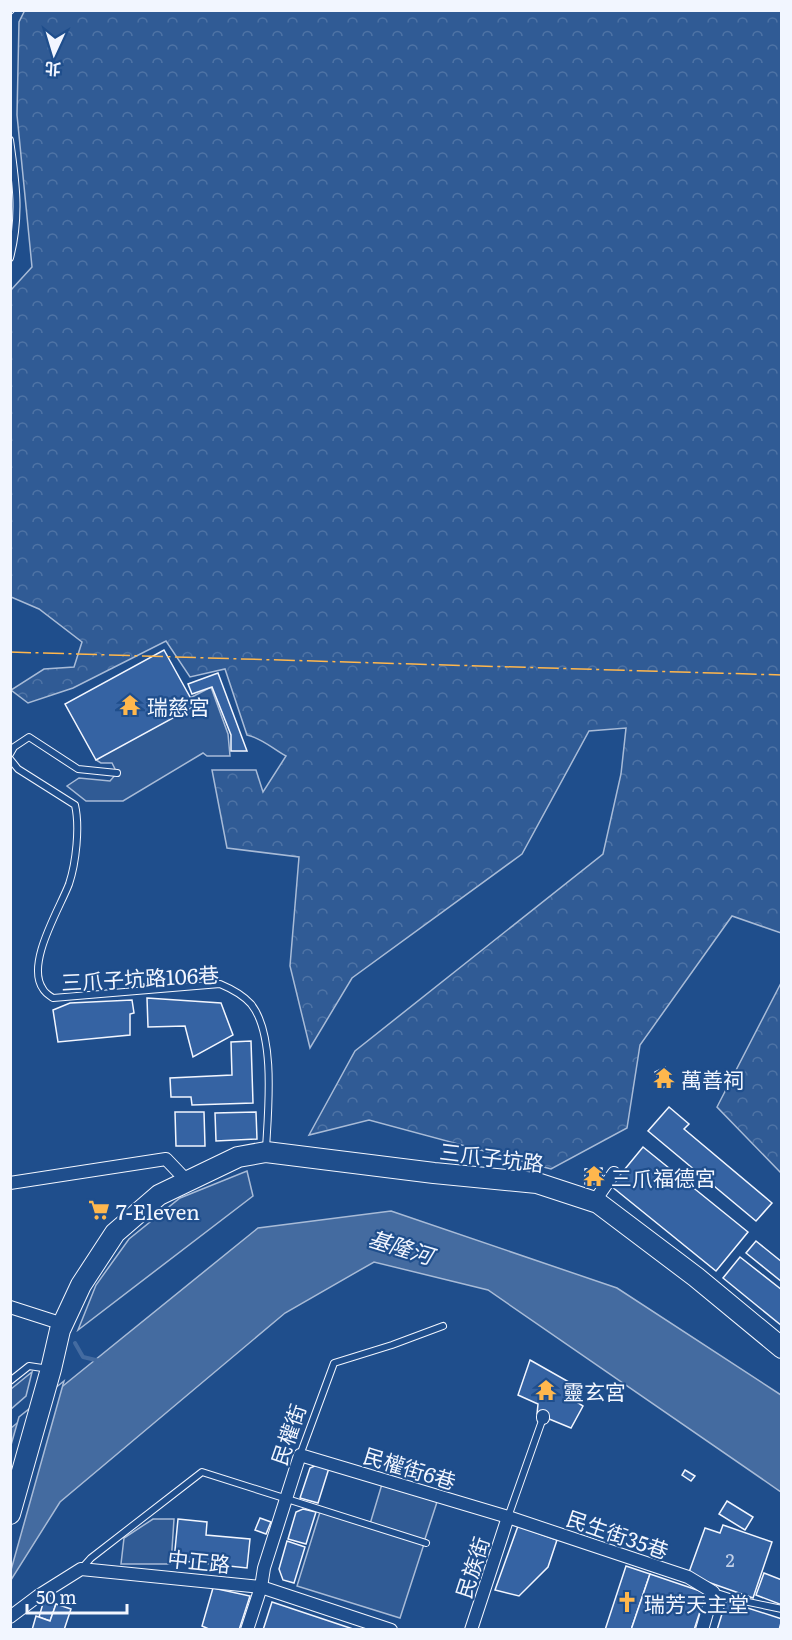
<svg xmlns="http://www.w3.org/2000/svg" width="792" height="1640" font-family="Literata,'Noto Sans TC',serif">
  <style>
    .forest { fill: url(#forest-crowns); stroke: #a8bbd7; stroke-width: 1.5 }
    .built { fill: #305b95; stroke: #a8bbd7; stroke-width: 1.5 }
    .water { fill: #446ba0; stroke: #a8bbd7; stroke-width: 1.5 }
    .pier { fill: #1f4e8c; stroke: #a8bbd7; stroke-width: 1.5 }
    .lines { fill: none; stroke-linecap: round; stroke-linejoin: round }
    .stream { stroke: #446ba0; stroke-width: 4 }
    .building { fill: #3563a3; stroke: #f2f6ff; stroke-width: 1.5 }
    .lane-casing { stroke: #f2f6ff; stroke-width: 8 }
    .street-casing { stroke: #f2f6ff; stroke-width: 14 }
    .primary-casing { stroke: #f2f6ff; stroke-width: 22 }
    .lane { stroke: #1f4e8c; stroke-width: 6 }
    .street { stroke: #1f4e8c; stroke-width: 12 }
    .primary { stroke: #1f4e8c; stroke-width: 20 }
    .power { stroke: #ffb74d; stroke-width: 1.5; stroke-dasharray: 21 4.5 3 4.5; stroke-linecap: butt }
    .labels { text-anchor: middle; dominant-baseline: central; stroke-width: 4.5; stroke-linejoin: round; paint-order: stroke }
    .number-label { font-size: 18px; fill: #c3d1e8 }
    .poi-label { font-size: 21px; fill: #f2f6ff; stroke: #1f4e8c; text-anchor: start }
    .street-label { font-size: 21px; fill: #f2f6ff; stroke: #1f4e8c }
    .water-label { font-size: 22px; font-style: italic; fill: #f2f6ff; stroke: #1f4e8c }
  </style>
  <defs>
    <pattern id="forest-crowns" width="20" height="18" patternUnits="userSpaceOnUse" patternTransform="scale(1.5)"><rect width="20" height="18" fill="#305b95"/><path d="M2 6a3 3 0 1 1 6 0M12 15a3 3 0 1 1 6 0" fill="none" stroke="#4e73a5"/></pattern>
  </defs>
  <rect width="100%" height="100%" fill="#1f4e8c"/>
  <g class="forest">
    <path d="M25 10 781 11V933L732 916 640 1045 627 1128 551 1169 369 1120 309 1135 355 1051 603 854 621 774 626 728 589 731 522 854 352 978 310 1048 290 966 299 857 227 848 212 770H256L263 792 286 756C273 749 262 738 247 735L225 669 190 677 166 641 73 688 28 703 11 690 44 669 74 667 82 642 39 609 11 597V290L32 267 17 115 19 22Z"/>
    <polygon points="781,983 782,1173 781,1173 717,1107"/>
  </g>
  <g class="built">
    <polygon points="211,687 228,734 230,756 207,756 203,753 123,801 86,801 67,786 79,778 110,781 117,773 112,763 101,763 96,760 190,698"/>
    <polygon points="247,1171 253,1196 78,1330 96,1285 129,1239 180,1198"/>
    <polygon points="32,1372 26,1396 11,1409 11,1389"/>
    <polygon points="382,1484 437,1502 424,1542 370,1524"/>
    <polygon points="320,1512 424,1544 400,1618 297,1586"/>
    <polygon points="153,1519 174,1519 171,1564 121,1564 124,1538"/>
  </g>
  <polygon class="water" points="391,1211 617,1288 781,1395 781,1492 488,1290 374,1262 285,1313 60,1502 11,1580 11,1428 258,1228"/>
  <polygon class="pier" points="64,1381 11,1570 11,1445 19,1417"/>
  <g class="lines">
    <polyline class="stream" points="75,1343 83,1357 100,1361"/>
  </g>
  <g class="building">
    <polygon points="164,650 195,706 96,760 65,704"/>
    <polygon points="218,673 247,751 231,751 231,735 212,687 192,694 188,684"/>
    <polygon points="147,998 221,1003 233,1035 193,1057 185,1026 148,1027"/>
    <polygon points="132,1000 134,1013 130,1014 130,1035 58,1042 53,1010 70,1003"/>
    <polygon points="251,1041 253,1103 192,1105 191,1097 171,1097 170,1078 232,1075 231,1042"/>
    <polygon points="665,1067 672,1084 662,1088 655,1072"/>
    <polygon points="669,1107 689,1124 684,1129 772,1203 756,1221 648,1131"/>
    <polygon points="175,1112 204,1112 205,1146 176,1146"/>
    <polygon points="256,1112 257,1139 216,1141 215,1113"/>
    <polygon points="643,1147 748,1232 716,1271 611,1186"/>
    <polygon points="602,1168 603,1184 585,1184 585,1169"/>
    <polygon points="756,1241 782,1262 782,1282 746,1253"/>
    <polygon points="740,1257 782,1290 782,1326 723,1278"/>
    <polygon points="530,1360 576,1386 569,1397 583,1406 571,1428 537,1414 538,1404 518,1395"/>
    <polygon points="317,1465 329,1468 318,1503 300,1498 310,1468"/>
    <polygon points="685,1470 695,1476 691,1481 682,1475"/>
    <polygon points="727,1501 753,1517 745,1530 719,1514"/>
    <polygon points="303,1509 316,1512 306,1544 288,1539 296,1512"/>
    <polygon points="260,1518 271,1522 266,1534 255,1530"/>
    <polygon points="178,1519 207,1522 206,1535 250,1539 247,1568 174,1560"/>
    <polygon points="723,1525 772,1542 753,1598 688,1575 705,1528 720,1533"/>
    <polygon points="518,1526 557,1540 548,1567 519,1596 495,1590"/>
    <polygon points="287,1541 305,1547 294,1583 283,1580 279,1569"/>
    <polygon points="626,1566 650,1574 631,1630 605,1630"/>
    <polygon points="764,1573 782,1580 782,1605 756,1595"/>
    <polygon points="650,1574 706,1593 694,1630 631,1630"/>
    <polygon points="213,1588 250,1596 239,1630 211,1630 202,1626"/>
    <polygon points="44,1600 56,1604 50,1621 39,1617"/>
    <polygon points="726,1601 782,1619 779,1630 717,1630"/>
    <polygon points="272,1602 356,1630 263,1630"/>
    <polygon points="56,1604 71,1609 64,1630 32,1630 36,1616 50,1621"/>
  </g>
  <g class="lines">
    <defs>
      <g id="lane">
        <polyline points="10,11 11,10"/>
        <path d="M10 140C16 182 21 216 10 258"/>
        <polyline points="10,754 14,747 29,737 78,769 117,773"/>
        <path d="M10 759 18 769 75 805C80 827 76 863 69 884 60 908 25 964 43 989 45 993 50 996 53 998L220 984C232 989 242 994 251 1004 276 1035 268 1111 266 1149"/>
        <polyline points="10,1381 29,1366 49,1369"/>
        <polyline points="300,1455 334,1363 392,1345 443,1326"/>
        <polyline points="508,1517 543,1418"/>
        <polyline points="82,1568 91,1558 202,1472 426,1543"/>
        <polyline points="714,1592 739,1600 782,1609"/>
      </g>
      <g id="street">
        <polyline points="10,1183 166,1159 187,1181"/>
        <polyline points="594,1202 614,1173"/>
        <polyline points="10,1307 63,1324"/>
        <polyline points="543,1418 543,1416"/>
        <polyline points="10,1617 38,1596 81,1569 261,1587 391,1630"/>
        <polyline points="247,1630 261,1587 264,1568 300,1455 508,1517 688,1577 713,1592 702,1630"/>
        <polyline points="471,1630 508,1517"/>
      </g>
      <polyline id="primary" points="10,1514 51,1369 60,1330 81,1285 115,1233 159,1195 238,1157 266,1152 434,1173 537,1183 598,1203 696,1277 782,1348"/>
    </defs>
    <use href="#lane" class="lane-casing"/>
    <use href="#street" class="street-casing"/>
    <use href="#primary" class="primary-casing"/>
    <use href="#lane" class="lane"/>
    <use href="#street" class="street"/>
    <use href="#primary" class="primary"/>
    <polyline class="power" points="10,652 782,675"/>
  </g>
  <defs>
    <symbol id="temple-bare" viewBox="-9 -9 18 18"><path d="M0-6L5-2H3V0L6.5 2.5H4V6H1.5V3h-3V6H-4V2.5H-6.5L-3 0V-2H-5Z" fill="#ffb74d" stroke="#1f4e8c" stroke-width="2.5" paint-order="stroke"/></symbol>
    <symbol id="supermarket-bare" viewBox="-9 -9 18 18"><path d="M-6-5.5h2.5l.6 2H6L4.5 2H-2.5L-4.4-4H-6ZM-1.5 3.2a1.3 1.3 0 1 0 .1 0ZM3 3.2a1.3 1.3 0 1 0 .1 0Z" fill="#ffb74d" stroke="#1f4e8c" stroke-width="2.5" paint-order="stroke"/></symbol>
    <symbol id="church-bare" viewBox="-9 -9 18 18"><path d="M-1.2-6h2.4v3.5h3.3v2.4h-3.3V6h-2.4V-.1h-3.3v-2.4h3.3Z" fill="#ffb74d" stroke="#1f4e8c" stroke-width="2.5" paint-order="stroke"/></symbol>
  </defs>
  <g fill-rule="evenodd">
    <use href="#temple-bare" x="115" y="690" width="30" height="30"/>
    <use href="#temple-bare" x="649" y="1063" width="30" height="30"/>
    <use href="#temple-bare" x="579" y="1161" width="30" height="30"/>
    <use href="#supermarket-bare" x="84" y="1195" width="30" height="30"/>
    <use href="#temple-bare" x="531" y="1375" width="30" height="30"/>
    <use href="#church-bare" x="612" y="1587" width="30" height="30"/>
  </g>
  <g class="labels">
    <g class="number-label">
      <text x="730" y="1559">2</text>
    </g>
    <g class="poi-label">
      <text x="147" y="705">瑞慈宮</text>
      <text x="681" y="1078">萬善祠</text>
      <text x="611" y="1176">三爪福德宮</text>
      <text x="116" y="1210">7-Eleven</text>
      <text x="563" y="1390">靈玄宮</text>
      <text x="644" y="1602">瑞芳天主堂</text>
    </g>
    <g class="street-label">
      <text transform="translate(140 977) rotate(-3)">三爪子坑路106巷</text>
      <text transform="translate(492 1156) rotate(7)">三爪子坑路</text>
      <text transform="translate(287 1434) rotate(-71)">民權街</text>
      <text transform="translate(410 1467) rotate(17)">民權街6巷</text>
      <text transform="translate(618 1533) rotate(19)">民生街35巷</text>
      <text transform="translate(199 1560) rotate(6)">中正路</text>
      <text transform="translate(471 1567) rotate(-72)">民族街</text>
    </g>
    <g class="water-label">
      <text transform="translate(401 1246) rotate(17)">基隆河</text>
    </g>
  </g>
  <rect width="792" height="1640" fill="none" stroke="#f2f6ff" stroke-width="24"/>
  <g transform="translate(54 54) rotate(184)" stroke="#1f4e8c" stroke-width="4.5" paint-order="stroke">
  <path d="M0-4.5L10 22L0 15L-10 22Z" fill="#f2f6ff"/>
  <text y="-9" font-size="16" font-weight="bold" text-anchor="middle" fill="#f2f6ff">北</text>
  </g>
  <path d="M27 1604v9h100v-9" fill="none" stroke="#f2f6ff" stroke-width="3"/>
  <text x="36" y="1604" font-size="18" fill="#f2f6ff" stroke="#1f4e8c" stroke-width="4.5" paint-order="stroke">50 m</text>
</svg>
